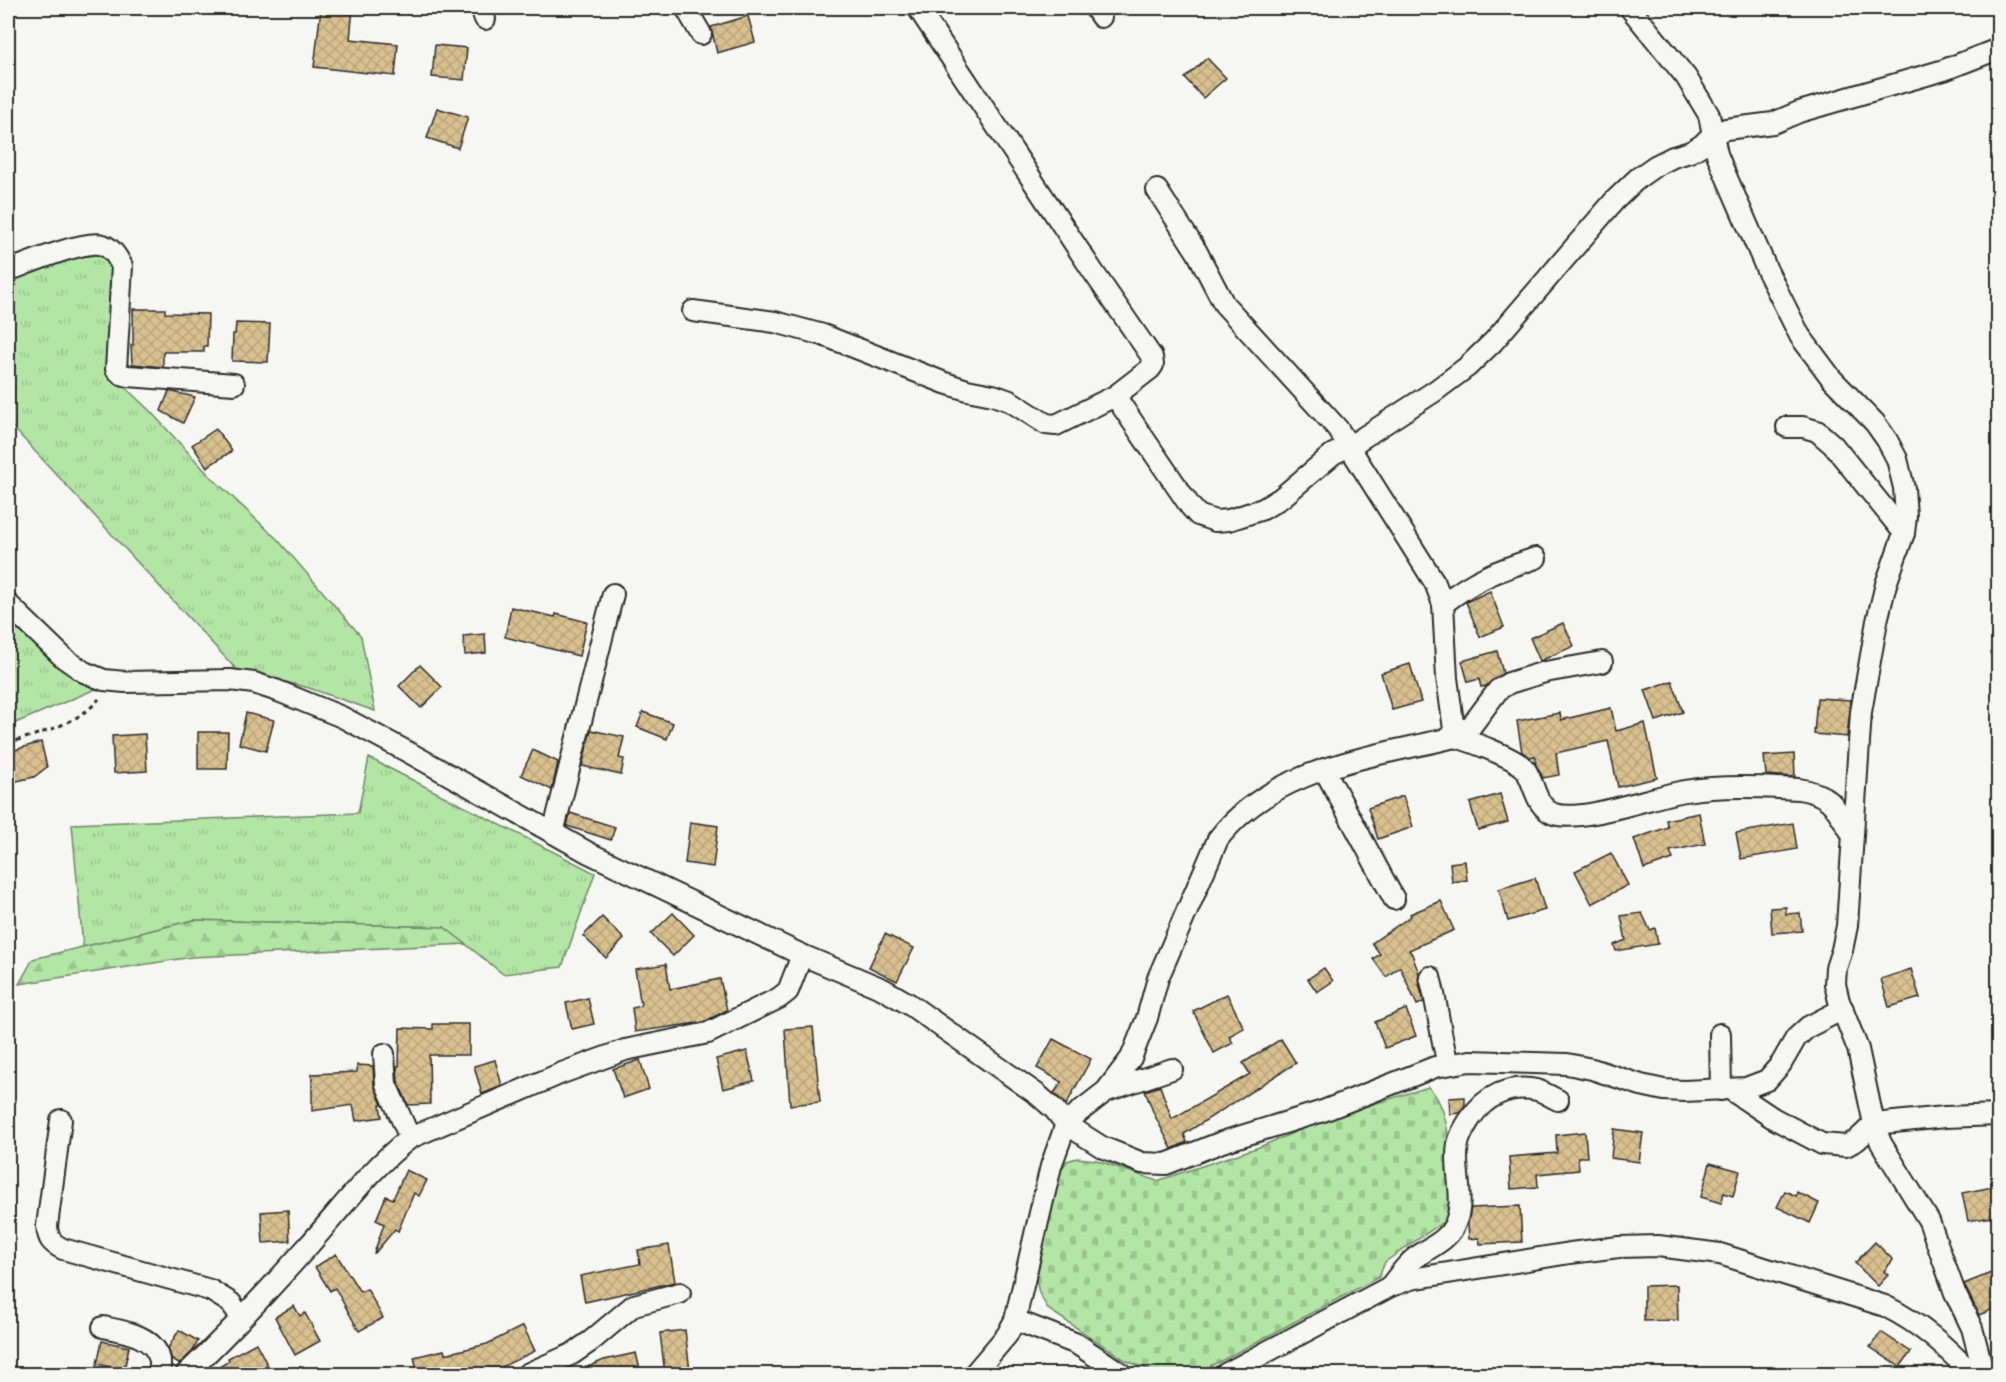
<svg xmlns="http://www.w3.org/2000/svg" width="2006" height="1382" font-family="'Indie Flower',sans-serif">
  <style>
    .grass { fill: url(#grass-tufts); stroke: #6f8868; stroke-width: 1.5 }
    .forest { fill: url(#forest-firs); stroke: #6f8868; stroke-width: 1.5 }
    .cemetery { fill: url(#cemetery-stones); stroke: #6f8868; stroke-width: 1.5 }
    .building { fill: url(#building-cross-hatch); stroke: #2b2b2b; stroke-width: 1.5 }
    .lines { fill: none; stroke-linecap: round; stroke-linejoin: round }
    .minor-casing { stroke: #2b2b2b; stroke-width: 24 }
    .path { stroke: #2b2b2b; stroke-width: 3; stroke-dasharray: 4.5 4.5; stroke-linecap: butt }
    .minor { stroke: #f6f6f2; stroke-width: 20 }
  </style>
  <defs>
    <pattern id="grass-tufts" width="24" height="20" patternUnits="userSpaceOnUse" patternTransform="scale(1.5)"><rect width="24" height="20" fill="#b3e5a5"/><path d="M3 7l-1-3M5 7V3M7 7l1-3M15 17l-1-3M17 17v-4M19 17l1-3" fill="none" stroke="#9ac58e"/></pattern>
    <pattern id="forest-firs" width="22" height="20" patternUnits="userSpaceOnUse" patternTransform="scale(1.5)"><rect width="22" height="20" fill="#b3e5a5"/><path d="M5 1l3.5 6h-7zM16 11l3.5 6h-7z" fill="#9ac58e"/></pattern>
    <pattern id="cemetery-stones" width="16" height="16" patternUnits="userSpaceOnUse" patternTransform="scale(1.5)"><rect width="16" height="16" fill="#b3e5a5"/><path d="M2 7V4a2 2 0 0 1 4 0v3zM10 15v-3a2 2 0 0 1 4 0v3z" fill="#9ac58e"/></pattern>
    <pattern id="building-cross-hatch" width="8" height="8" patternUnits="userSpaceOnUse" patternTransform="scale(1.5)"><rect width="8" height="8" fill="#d8c08f"/><path d="M0 0l8 8M0 8l8-8" fill="none" stroke="#baa57c"/></pattern>
  </defs>
  <rect width="100%" height="100%" fill="#f6f6f2"/>
  <filter id="ink" filterUnits="userSpaceOnUse"><feTurbulence type="fractalNoise" baseFrequency=".0167" numOctaves="2"/><feDisplacementMap in="SourceGraphic" scale="12" xChannelSelector="R" yChannelSelector="G"/><feConvolveMatrix kernelMatrix="1 2 1 2 8 2 1 2 1" color-interpolation-filters="sRGB"/></filter>
  <g filter="url(#ink)">
    <g class="grass">
      <polygon points="99,251 113,268 109,372 150,411 209,475 278,540 361,636 375,711 309,688 236,669 8,422 8,281 41,267"/>
      <polygon points="8,615 103,686 8,726"/>
      <polygon points="369,758 595,873 562,967 503,974 444,927 194,920 83,947 72,824 358,813"/>
    </g>
    <polygon class="forest" points="194,920 444,927 466,944 192,957 19,984 33,959"/>
    <path class="cemetery" d="M1428 1087C1456 1111 1450 1182 1450 1217L1385 1262 1379 1277 1221 1361 1194 1373 1176 1374 1154 1372 1125 1360 1048 1309 1039 1293 1036 1279 1056 1190 1061 1170 1067 1161 1077 1158 1096 1160 1157 1181 1259 1147 1329 1118Z"/>
    <g class="building">
      <polygon points="321,8 353,8 350,39 398,44 395,76 314,67"/>
      <polygon points="748,16 755,42 717,53 711,27"/>
      <polygon points="435,45 467,48 464,80 432,77"/>
      <polygon points="1207,58 1226,78 1203,98 1185,78"/>
      <polygon points="437,108 468,117 458,148 427,138"/>
      <polygon points="133,309 165,309 165,313 208,314 207,346 204,346 204,352 163,352 163,367 132,364 131,345 133,345"/>
      <polygon points="236,323 270,324 268,362 232,361 233,334 235,334"/>
      <polygon points="169,391 195,397 183,423 161,411"/>
      <polygon points="216,429 232,451 207,467 192,445"/>
      <polygon points="1490,591 1504,627 1480,637 1466,602"/>
      <polygon points="511,607 555,617 556,614 587,622 579,656 505,637"/>
      <polygon points="1563,623 1574,646 1540,661 1530,638"/>
      <polygon points="485,634 486,653 465,655 463,636"/>
      <polygon points="1497,651 1503,673 1486,686 1481,687 1479,679 1468,682 1462,661"/>
      <polygon points="1410,664 1421,702 1392,710 1381,673"/>
      <polygon points="420,665 442,687 421,708 399,686"/>
      <polygon points="1672,681 1683,712 1656,721 1645,690"/>
      <polygon points="1817,698 1851,700 1847,737 1814,734"/>
      <polygon points="1611,708 1616,731 1645,723 1657,778 1618,787 1608,741 1556,753 1559,775 1543,778 1536,765 1535,756 1530,757 1522,752 1517,721 1560,713 1561,720"/>
      <polygon points="643,712 673,723 667,739 637,727"/>
      <polygon points="246,713 274,720 266,751 239,744"/>
      <polygon points="591,730 624,737 619,758 624,759 621,775 582,766"/>
      <polygon points="198,732 228,732 227,769 198,769"/>
      <polygon points="145,734 147,771 114,773 112,736"/>
      <polygon points="41,742 47,767 34,777 8,783 8,752"/>
      <polygon points="533,750 558,762 552,790 521,775"/>
      <polygon points="1794,754 1795,777 1766,775 1764,756"/>
      <polygon points="1500,794 1508,822 1478,830 1470,803"/>
      <polygon points="1403,796 1413,827 1378,839 1368,808"/>
      <polygon points="570,813 615,827 611,840 567,826"/>
      <polygon points="1699,813 1705,844 1670,851 1673,859 1644,869 1634,839 1668,827 1666,820"/>
      <polygon points="690,822 718,826 713,867 685,863"/>
      <polygon points="1793,823 1797,849 1741,859 1736,833"/>
      <polygon points="1611,853 1628,885 1592,904 1575,871"/>
      <polygon points="1465,861 1467,880 1452,882 1450,863"/>
      <polygon points="1535,878 1545,910 1508,921 1499,889"/>
      <polygon points="1441,901 1454,930 1409,950 1414,957 1413,958 1419,973 1418,980 1424,1002 1417,1005 1400,967 1386,977 1373,959 1380,954 1372,943 1411,916 1410,914"/>
      <polygon points="1786,907 1786,914 1800,913 1802,931 1772,933 1770,908"/>
      <polygon points="673,913 694,935 673,956 651,934"/>
      <polygon points="1642,913 1650,930 1655,928 1658,944 1616,951 1614,945 1626,940 1621,916"/>
      <polygon points="602,917 624,939 606,958 583,936"/>
      <polygon points="885,934 914,948 897,981 869,967"/>
      <polygon points="666,964 670,989 720,979 727,1010 704,1022 635,1032 632,1008 641,1006 635,969"/>
      <polygon points="1324,968 1333,981 1317,992 1308,979"/>
      <polygon points="1911,969 1920,998 1889,1007 1881,979"/>
      <polygon points="1227,994 1244,1028 1229,1036 1233,1043 1214,1053 1193,1011"/>
      <polygon points="588,998 594,1024 572,1029 566,1003"/>
      <polygon points="1406,1009 1416,1036 1385,1048 1375,1022"/>
      <polygon points="433,1024 469,1024 469,1055 429,1055 430,1104 408,1105 398,1081 397,1066 399,1066 400,1028 433,1029"/>
      <polygon points="813,1027 820,1102 790,1105 785,1029"/>
      <polygon points="1053,1039 1091,1059 1066,1105 1054,1093 1062,1082 1037,1068"/>
      <polygon points="1281,1039 1296,1063 1184,1134 1187,1142 1172,1149 1154,1114 1145,1091 1160,1086 1172,1119 1250,1074 1243,1063"/>
      <polygon points="747,1051 754,1081 723,1089 716,1059"/>
      <polygon points="495,1060 502,1086 482,1094 474,1066"/>
      <polygon points="640,1060 649,1089 623,1098 613,1069"/>
      <polygon points="357,1065 373,1066 374,1085 382,1105 380,1105 382,1117 356,1121 353,1105 312,1111 312,1074 357,1072"/>
      <polygon points="1465,1097 1465,1105 1460,1113 1450,1114 1449,1098"/>
      <polygon points="1614,1129 1643,1133 1639,1162 1611,1158"/>
      <polygon points="1585,1132 1587,1157 1578,1157 1579,1170 1537,1174 1538,1187 1511,1189 1509,1157 1557,1153 1556,1135"/>
      <polygon points="1710,1163 1740,1171 1733,1196 1724,1193 1721,1203 1701,1197"/>
      <polygon points="406,1170 427,1180 419,1196 414,1193 398,1231 395,1229 375,1253 374,1253 384,1224 376,1220 386,1196 393,1199"/>
      <polygon points="1998,1186 1998,1216 1968,1221 1962,1193"/>
      <polygon points="1785,1191 1796,1196 1797,1192 1819,1203 1810,1223 1777,1207"/>
      <polygon points="1520,1206 1522,1242 1480,1244 1479,1238 1469,1239 1468,1223 1471,1208"/>
      <polygon points="288,1210 290,1241 263,1243 261,1212"/>
      <polygon points="1875,1242 1893,1260 1884,1271 1888,1275 1878,1286 1855,1263"/>
      <polygon points="669,1245 675,1282 585,1302 580,1276 640,1264 638,1250"/>
      <polygon points="336,1254 360,1292 367,1289 383,1318 359,1331 335,1288 330,1291 315,1267"/>
      <polygon points="1998,1270 1998,1307 1979,1315 1964,1284"/>
      <polygon points="1677,1285 1678,1320 1644,1321 1644,1286"/>
      <polygon points="294,1306 300,1316 305,1313 320,1341 295,1355 275,1317"/>
      <polygon points="523,1326 535,1351 487,1374 418,1374 414,1357 444,1350 445,1354 487,1344"/>
      <polygon points="179,1330 198,1341 192,1352 179,1364 172,1360 168,1348"/>
      <polygon points="685,1330 690,1371 665,1374 660,1333"/>
      <polygon points="1881,1332 1911,1352 1900,1367 1870,1347"/>
      <polygon points="102,1341 129,1347 124,1370 97,1364"/>
      <polygon points="256,1343 269,1368 257,1374 208,1374 229,1361 228,1358"/>
      <polygon points="636,1353 641,1374 574,1374 574,1373 604,1360"/>
    </g>
    <g class="lines">
      <defs>
        <g id="minor">
          <polyline points="481,8 485,19"/>
          <polyline points="686,8 701,34"/>
          <polyline points="1095,8 1101,17"/>
          <polyline points="1630,8 1686,77 1700,100 1709,115 1717,154 1723,169 1767,270 1800,336 1832,379 1875,423 1887,440 1897,459 1904,488 1906,516 1904,533 1886,584 1877,621 1861,712 1847,926 1842,950 1836,968 1835,984 1839,1001 1858,1049 1874,1124 1881,1143 1929,1221 1955,1293 1972,1328 1984,1374"/>
          <polyline points="1157,190 1197,252 1224,304 1338,429 1435,583 1443,604 1447,678 1455,737 1472,725 1498,690 1509,683 1545,672 1602,662"/>
          <path d="M8 271C26 264 86 239 103 245 113 249 117 257 122 266L116 369 121 374 128 376 234 384"/>
          <polyline points="693,311 775,322 823,335 945,383 967,390 993,395 1010,401 1046,424 1056,425 1115,396 1150,369 1153,365 1152,357 1094,273 918,8"/>
          <polyline points="1115,396 1190,506 1198,515 1215,521 1229,520 1263,509 1281,498 1333,454 1350,446 1435,391 1467,367 1493,342 1615,200 1638,178 1655,166 1673,157 1690,152 1702,145 1713,134 1726,129 1773,123 1799,112 1944,70 1998,49"/>
          <polyline points="1787,427 1803,427 1817,431 1833,445 1904,533"/>
          <polyline points="8,604 64,658 84,672 104,680 125,682 230,680 254,683 278,691 342,717 408,752 589,853 802,955 883,989 909,1004 1038,1095 1054,1109 1066,1124 1102,1147 1142,1163 1166,1164 1222,1142 1323,1111 1435,1067 1470,1061 1567,1064 1592,1069 1641,1085 1664,1090 1684,1091 1746,1088 1767,1080 1781,1064 1796,1038 1808,1027 1843,1009"/>
          <path d="M1443 604C1476 578 1497 571 1536 558"/>
          <polyline points="1324,769 1394,899"/>
          <polyline points="553,833 613,594"/>
          <path d="M1430 977C1438 1006 1440 1035 1448 1064"/>
          <polyline points="1720,1034 1721,1090"/>
          <polyline points="384,1054 386,1084 410,1138"/>
          <polyline points="1731,1090 1773,1118 1822,1144 1846,1146 1857,1140 1874,1124 1945,1117 1998,1115"/>
          <polyline points="1107,1091 1172,1069"/>
          <path d="M61 1120 47 1226C48 1239 51 1243 63 1249L210 1290 231 1303 241 1317"/>
          <path d="M1391 1285C1398 1276 1406 1265 1415 1258 1428 1248 1447 1241 1454 1226 1467 1201 1453 1170 1458 1144 1460 1134 1465 1127 1470 1119 1485 1096 1510 1084 1537 1090 1544 1092 1551 1097 1558 1100"/>
          <polyline points="1015,1320 1077,1344 1122,1374"/>
          <path d="M103 1327C123 1331 154 1335 160 1360 160 1364 160 1370 160 1374"/>
          <path d="M186 1374C229 1333 270 1289 309 1245 342 1208 371 1168 410 1138L562 1073 625 1050 708 1033 779 998 788 991 802 955"/>
          <polyline points="527,1374 572,1354 591,1341 634,1305 680,1293"/>
          <path d="M974 1374 1007 1335 1015 1320 1051 1166 1066 1124 1079 1112 1106 1091 1131 1058 1147 1018 1158 978 1218 839C1273 767 1373 757 1455 737 1470 741 1516 758 1525 769 1535 783 1535 807 1554 814 1583 823 1653 796 1685 791 1722 785 1761 787 1799 789 1832 794 1836 808 1852 834"/>
          <path d="M1225 1374 1391 1286 1411 1279 1570 1253 1619 1247 1658 1246 1720 1254 1885 1306C1921 1324 1944 1345 1972 1374"/>
        </g>
      </defs>
      <use href="#minor" class="minor-casing"/>
      <path class="path" d="M8 743C38 734 78 724 99 699"/>
      <use href="#minor" class="minor"/>
    </g>
  </g>
  <rect width="2006" height="1382" fill="none" stroke="#f6f6f2" stroke-width="30"/>
  <rect x="15" y="15" width="1976" height="1352" fill="none" stroke="#2b2b2b" stroke-width="2" filter="url(#ink)"/>
</svg>
